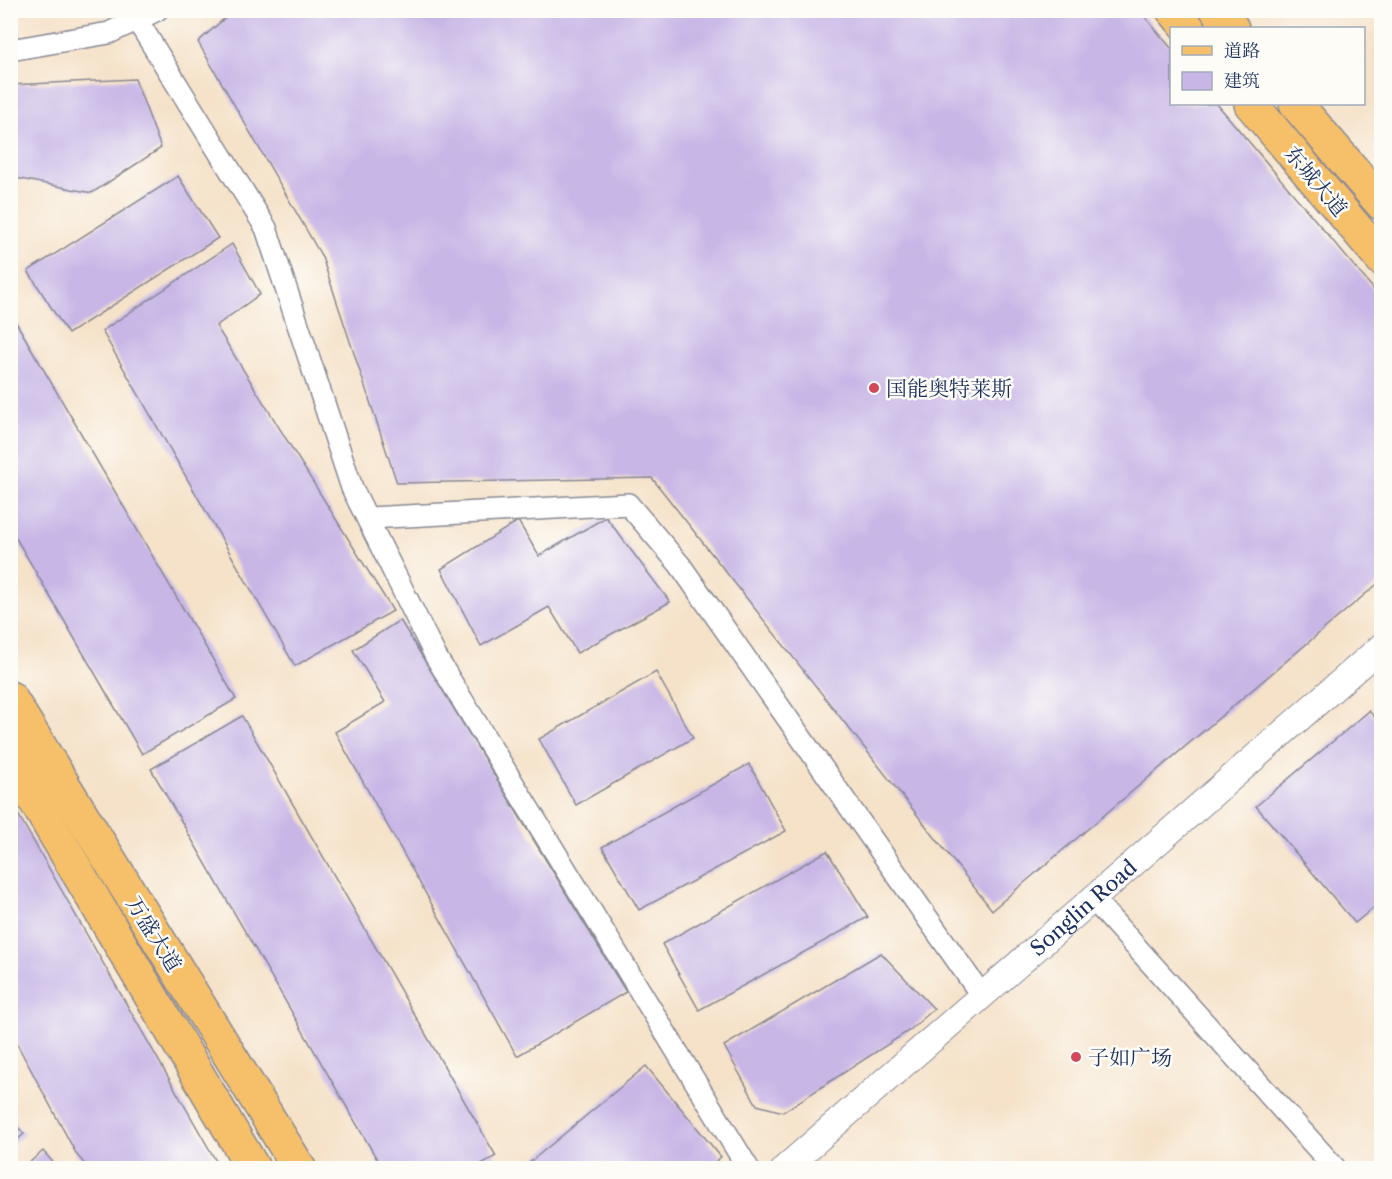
<svg xmlns="http://www.w3.org/2000/svg" width="1392" height="1179" font-family="'Libre Caslon Text','Noto Serif SC',serif">
  <style>
    .building { fill: #c7b6e6 }
    .lines { fill: none; stroke-linecap: round; stroke-linejoin: round }
    .minor-casing { stroke: #888894; stroke-width: 24 }
    .tertiary-casing { stroke: #888894; stroke-width: 28 }
    .primary-casing { stroke: #888894; stroke-width: 36 }
    .trunk-casing { stroke: #888894; stroke-width: 36 }
    .minor { stroke: #fff; stroke-width: 21 }
    .tertiary { stroke: #fff; stroke-width: 26 }
    .primary { stroke: #f6c06b; stroke-width: 33 }
    .trunk { stroke: #f6c06b; stroke-width: 33 }
    .poi-dot { fill: #d1495b; stroke: #fdfcf7; stroke-width: 2 }
    .labels { text-anchor: middle; dominant-baseline: central; stroke-width: 5; stroke-linejoin: round; paint-order: stroke }
    .street-label { font-size: 21px; fill: #1b2f5e; stroke: #fdfcf7 }
    .poi-label { font-size: 21px; fill: #1b2f5e; stroke: #fdfcf7; text-anchor: start }
  </style>
  <rect width="100%" height="100%" fill="#fdfcf7"/>
  <filter id="ink" filterUnits="userSpaceOnUse"><feTurbulence type="fractalNoise" baseFrequency=".0167" numOctaves="2"/><feDisplacementMap in="SourceGraphic" scale="12" xChannelSelector="R" yChannelSelector="G"/><feConvolveMatrix kernelMatrix="1 2 1 2 8 2 1 2 1" color-interpolation-filters="sRGB"/></filter>
  <filter id="wash" filterUnits="userSpaceOnUse"><feTurbulence type="fractalNoise" baseFrequency=".008" numOctaves="4" result="noise"/><feDisplacementMap in="SourceGraphic" scale="24" xChannelSelector="R" yChannelSelector="G"/><feGaussianBlur stdDeviation="1.35" result="paint"/><feColorMatrix in="noise" values="0 0 0 0 0 0 0 0 0 0 0 0 0 0 0 0 0 1.4 0 .05"/><feComposite in="paint" operator="in"/></filter>
  <g filter="url(#wash)">
    <rect width="100%" height="100%" fill="#f5e2c9"/>
    <g id="blocks">
      <g class="building">
        <polygon points="234,10 1139,10 1172,49 1172,104 1217,104 1382,299 1382,580 992,910 652,478 397,483 322,257 198,42"/>
        <polygon points="135,79 161,148 92,193 10,177 10,85"/>
        <polygon points="178,176 218,238 68,334 28,271"/>
        <polygon points="232,244 260,294 216,326 393,611 295,666 102,331"/>
        <polygon points="10,312 236,699 142,754 10,528"/>
        <polygon points="606,517 670,602 577,653 549,607 481,646 441,569 518,521 539,556"/>
        <polygon points="400,620 626,992 517,1056 335,732 385,702 353,650"/>
        <polygon points="656,672 693,738 576,805 539,739"/>
        <polygon points="1369,711 1382,725 1382,901 1355,923 1256,806"/>
        <polygon points="242,716 496,1156 474,1168 382,1168 151,769"/>
        <polygon points="749,764 786,831 639,910 602,847"/>
        <polygon points="10,800 220,1168 88,1168 77,1155 10,1031"/>
        <polygon points="827,851 868,917 699,1010 662,944"/>
        <polygon points="881,953 934,1009 910,1030 783,1112 757,1105 724,1046"/>
        <polygon points="646,1066 721,1157 708,1168 523,1168"/>
        <polygon points="10,1118 24,1134 10,1146"/>
        <polygon points="43,1151 58,1168 23,1168"/>
      </g>
    </g>
  </g>
  <g filter="url(#ink)">
    <use href="#blocks" fill-opacity="0" stroke="#888894" stroke-width="1.5"/>
    <g class="lines">
      <defs>
        <g id="minor">
          <polyline points="137,20 266,228 352,488 436,657 748,1168"/>
          <polyline points="10,50 109,33 157,10"/>
          <polyline points="369,518 628,504 680,565 982,996"/>
          <polyline points="1093,899 1335,1168"/>
        </g>
        <g id="tertiary">
          <path id="s1" d="M785 1168 1382 646"/>
        </g>
        <g id="primary">
          <polyline points="1173,10 1188,28"/>
          <polyline points="1217,10 1232,28"/>
          <polyline points="1251,104 1382,259"/>
          <polyline points="1296,104 1382,204"/>
        </g>
        <g id="trunk">
          <polyline points="10,698 299,1168"/>
          <polyline points="10,758 253,1168"/>
        </g>
      </defs>
      <use href="#minor" class="minor-casing"/>
      <use href="#tertiary" class="tertiary-casing"/>
      <use href="#primary" class="primary-casing"/>
      <use href="#trunk" class="trunk-casing"/>
      <use href="#minor" class="minor"/>
      <use href="#tertiary" class="tertiary"/>
      <use href="#primary" class="primary"/>
      <use href="#trunk" class="trunk"/>
    </g>
  </g>
  <g class="poi-dot">
    <circle cx="874" cy="388" r="6"/>
    <circle cx="1076" cy="1057" r="6"/>
  </g>
  <g class="labels">
    <g class="street-label">
      <text transform="translate(1316 181) rotate(50)">东城大道</text>
      <text stroke="none"><textPath href="#s1" startOffset="396">Songlin Road</textPath></text>
      <text transform="translate(154 934) rotate(58)">万盛大道</text>
    </g>
    <g class="poi-label">
      <text x="886" y="388">国能奥特莱斯</text>
      <text x="1088" y="1057">子如广场</text>
    </g>
  </g>
  <rect width="1392" height="1179" fill="none" stroke="#fdfcf7" stroke-width="36"/>
  <rect x="1170" y="27" width="195" height="78" fill="#fdfcf7" stroke="#a3aaba" stroke-width="1.5"/>
  <rect x="1182" y="46" width="30" height="9" fill="#f6c06b" stroke="#a3aaba" stroke-width="1.5"/>
  <text x="1224" y="57" font-size="18" fill="#1b2f5e">道路</text>
  <rect x="1182" y="72" width="30" height="18" fill="#c7b6e6" stroke="#a3aaba" stroke-width="1.5"/>
  <text x="1224" y="87" font-size="18" fill="#1b2f5e">建筑</text>
</svg>
